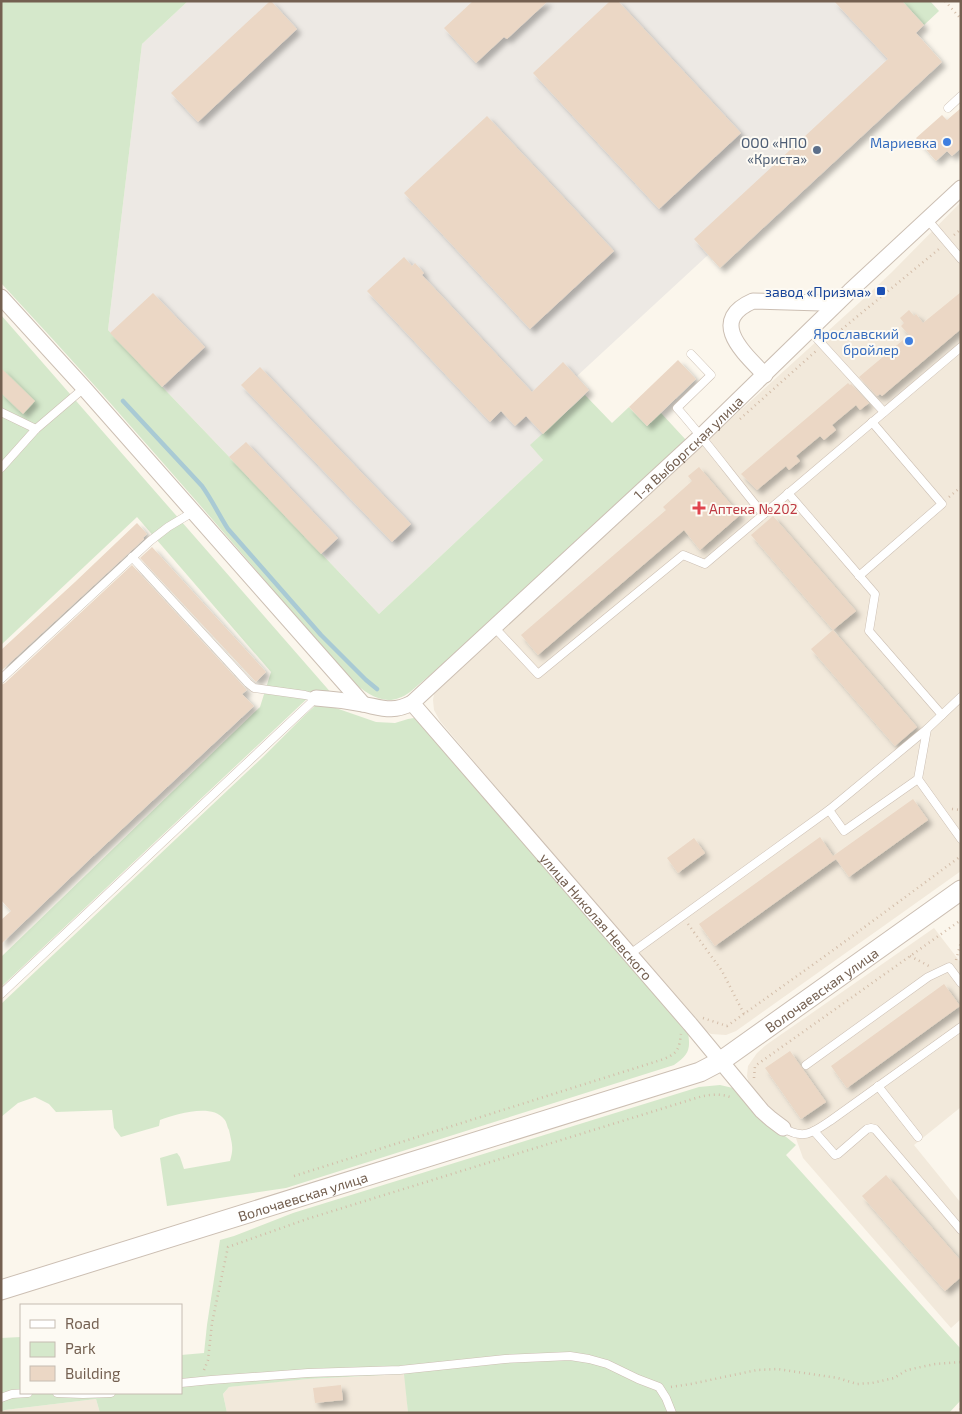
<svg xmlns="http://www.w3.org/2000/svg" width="962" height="1414" font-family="'Exo 2',sans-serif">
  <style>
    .residential { fill: #f2e9db }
    .industrial { fill: #ede9e4 }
    .green { fill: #d5e8cb }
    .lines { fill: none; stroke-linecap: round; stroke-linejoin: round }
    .stream { stroke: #a9cad4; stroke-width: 4.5 }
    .building { fill: #ebd7c5; filter: url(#shadow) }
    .service-casing { stroke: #ccbfb3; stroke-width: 9 }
    .minor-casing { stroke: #ccbfb3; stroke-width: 17 }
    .tertiary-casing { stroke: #ccbfb3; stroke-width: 21 }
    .path { stroke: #d3bda9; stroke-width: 2.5; stroke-dasharray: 1 4; stroke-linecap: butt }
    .service { stroke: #fff; stroke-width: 8 }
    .minor { stroke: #fff; stroke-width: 15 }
    .tertiary { stroke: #fff; stroke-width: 19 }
    .shop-dot { fill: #3f7fe0; stroke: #fdfaf3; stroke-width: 2 }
    .service-dot { fill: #5c6f8a; stroke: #fdfaf3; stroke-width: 2 }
    .transit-dot { fill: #1a4fb4; stroke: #fdfaf3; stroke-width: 2 }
    .health-dot { fill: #e0444e; stroke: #fdfaf3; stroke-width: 2 }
    .labels { text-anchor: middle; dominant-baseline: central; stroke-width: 4; stroke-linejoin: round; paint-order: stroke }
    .service-label { font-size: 14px; fill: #4e5e75; stroke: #fdfaf3; text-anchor: end }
    .shop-label { font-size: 14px; fill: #366cbe; stroke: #fdfaf3; text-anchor: end }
    .transit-label { font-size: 14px; fill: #164399; stroke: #fdfaf3; text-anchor: end }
    .street-label { font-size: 14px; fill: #746051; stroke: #fdfaf3 }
    .health-label { font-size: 14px; fill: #be3a42; stroke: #fdfaf3; text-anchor: start }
  </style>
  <defs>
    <filter id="shadow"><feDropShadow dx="4.5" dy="4.5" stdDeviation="2.5" flood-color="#0004"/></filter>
  </defs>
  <rect width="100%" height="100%" fill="#fbf6ec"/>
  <g class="residential">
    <polygon points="961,202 961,871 736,1031 726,1035 711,1034 697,1026 440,721 434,710 433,700 434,694 436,690 691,455 860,302 892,272"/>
    <polygon points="934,928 961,963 961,1107 914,1145 961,1203 961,1319 951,1328 803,1158 793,1130 785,1125 751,1091 747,1076 748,1066 757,1053 766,1045"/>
    <polygon points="405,1374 408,1413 227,1413 223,1394 229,1387 262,1383 308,1379"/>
    <polygon points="96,1399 100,1413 1,1413 5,1410"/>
  </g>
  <polygon class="industrial" points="188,1 902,1 924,25 916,34 942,62 720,268 708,255 577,376 589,390 531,445 543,460 379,614 108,330 142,44"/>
  <g class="green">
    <path d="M1 1H188L142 44 108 330 379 614 543 460 530 445 585 395 612 423 629 407 647 426 661 413 686 440 477 635 410 692C387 709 370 696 350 680 236 546 121 412 1 283Z"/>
    <polygon points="902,1 930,1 939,11 924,25"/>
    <polygon points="1,315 333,695 311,695 1,987 1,957 260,707 271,672 137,517 1,645"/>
    <path d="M316 705 330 706 376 722 395 723 408 719 414 718 421 723 688 1033C691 1050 688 1055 674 1065L286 1188 167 1206 160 1158 177 1153 180 1157 184 1169 230 1161C234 1148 232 1144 229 1130 227 1127 227 1122 224 1119 212 1103 176 1114 160 1120L159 1126 121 1137 114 1128 112 1110 56 1112 49 1104 35 1097 18 1103 1 1117V1004L263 757 306 714Z"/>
    <polygon points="720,1085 733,1088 769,1123 796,1145 786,1155 961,1349 961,1400 949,1413 408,1413 404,1374 308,1379 229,1387 223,1394 227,1413 100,1413 96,1399 5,1410 1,1412 1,1338 21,1337 21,1393 181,1393 181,1355 204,1353 207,1325 220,1240 234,1236 293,1213 699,1087"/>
  </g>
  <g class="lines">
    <path class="stream" d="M123 401 202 486C212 500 219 515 228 529L321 635 366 680 377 689"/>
  </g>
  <g class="building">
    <polygon points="270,1 271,1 297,29 198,122 171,93"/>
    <polygon points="473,1 548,1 507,39 504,37 476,63 444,28"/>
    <polygon points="610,1 618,1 741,133 659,209 533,73"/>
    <polygon points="834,1 902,1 924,25 916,33 942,62 720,268 694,239 888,59"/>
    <polygon points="961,108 961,148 952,156 947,151 936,161 916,138 942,115 947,120"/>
    <polygon points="487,116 614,251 530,329 404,193"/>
    <polygon points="404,257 412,266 415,263 424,273 422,275 532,392 563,362 589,390 543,434 526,416 515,426 501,411 490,422 367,291"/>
    <polygon points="961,292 961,329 882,396 880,394 877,396 859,377 909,335 901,326 904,323 900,318 909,310 914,316 916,314 923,323"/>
    <polygon points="153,293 205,347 162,387 110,333"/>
    <polygon points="678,360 696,379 647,426 629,407"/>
    <polygon points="260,367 411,524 392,542 241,385"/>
    <polygon points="1,368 35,401 23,414 1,393"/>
    <polygon points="848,383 850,385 851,384 869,403 860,410 856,405 832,425 836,430 824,440 820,436 796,456 800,461 789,470 786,466 757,490 741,474"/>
    <polygon points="246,442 338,538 321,554 229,457"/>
    <polygon points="699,467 740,515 700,550 684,530 538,655 521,635 666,510 663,507 692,481 688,476"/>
    <polygon points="773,516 856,611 833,630 751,535"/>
    <polygon points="137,523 147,534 143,538 144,539 1,671 1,650 75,582"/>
    <polygon points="152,547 266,672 256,682 140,558"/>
    <polygon points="132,565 247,690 242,694 254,706 91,858 1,944 1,920 11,911 1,900 1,685 5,683"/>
    <polygon points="833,630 917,727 895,746 811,649"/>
    <polygon points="913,799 928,820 849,877 836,859 715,946 699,924 820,837 833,856"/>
    <polygon points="694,838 705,853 678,873 667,858"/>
    <polygon points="944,984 960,1006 847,1088 831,1066"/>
    <polygon points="790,1051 826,1102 801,1119 765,1068"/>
    <polygon points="886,1175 961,1261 961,1277 945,1291 862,1196"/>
    <polygon points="341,1385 343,1400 315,1403 313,1388"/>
  </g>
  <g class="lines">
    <defs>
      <g id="service">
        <polyline points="948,108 961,96"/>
        <polyline points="927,219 961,259"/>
        <polyline points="810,331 884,412"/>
        <path d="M691 354 711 375 677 408C707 442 734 479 763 514"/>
        <polyline points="1,412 36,429"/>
        <polyline points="1,468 36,429 84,388"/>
        <polyline points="788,493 875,594 869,631 942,715"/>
        <polyline points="132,557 248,683 254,688 305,695 316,698"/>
        <polyline points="859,576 942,504 872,422"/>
        <polyline points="494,627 538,674 683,555 705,564 961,347"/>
        <polyline points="1,679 150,541 168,527 193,512"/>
        <polyline points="918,779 961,839"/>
        <polyline points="829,810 927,729"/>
        <polyline points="630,954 829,810 844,831 918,779 927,729 961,697"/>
        <polyline points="1,994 316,698"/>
        <polyline points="806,1065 928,977 949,967 961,983"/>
        <polyline points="878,1086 918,1137"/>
        <path d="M783 1128C804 1140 812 1133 830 1121L961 1027"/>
        <polyline points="814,1131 835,1155 838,1154 867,1129 871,1128 875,1129 961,1230"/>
        <polyline points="181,1383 211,1380 308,1373 400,1370 505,1359 570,1356 589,1359 607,1364 638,1379 659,1387 666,1398 672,1413"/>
        <polyline points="57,1393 83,1394 111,1393"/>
        <polyline points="1,1398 12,1394 28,1393"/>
      </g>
      <g id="minor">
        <polyline points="1,297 84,388 363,704"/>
        <path d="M765 375C744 353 707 321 753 301L821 303 831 302 841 297"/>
        <path id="s1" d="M316 698C331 699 347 701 362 704 383 708 392 713 412 703L701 436 850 291 961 188"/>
        <path id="s2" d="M412 703 690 1024 762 1111 771 1119 783 1128"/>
      </g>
      <g id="tertiary">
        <path id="s3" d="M1 1290 700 1072 721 1061 961 890"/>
      </g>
    </defs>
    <use href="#service" class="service-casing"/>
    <use href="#minor" class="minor-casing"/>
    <use href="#tertiary" class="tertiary-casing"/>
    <g class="path">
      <polyline points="945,1 961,19"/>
      <polyline points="954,235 961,229"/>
      <polyline points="830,339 939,249"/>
      <polyline points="740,419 816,351"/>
      <polyline points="949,497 961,487"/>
      <polyline points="952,809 961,810"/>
      <polyline points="688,924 722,971 744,1014"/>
      <polyline points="910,956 929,966"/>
      <polyline points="956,960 961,942"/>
      <polyline points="703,1018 727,1026 832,951 961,856"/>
      <polyline points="754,1078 755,1066 961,920"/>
      <path d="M294 1176 664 1059C678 1053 679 1049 681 1034"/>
      <path d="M204 1370 208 1360 212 1323 228 1247 307 1219 677 1104C697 1098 713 1090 733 1098"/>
      <polyline points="671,1387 691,1384 757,1370 777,1369 838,1378 857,1384 872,1383 894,1378 907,1370 935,1364 961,1362"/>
      <polyline points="956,1413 961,1409"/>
    </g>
    <use href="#service" class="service"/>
    <use href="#minor" class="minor"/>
    <use href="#tertiary" class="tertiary"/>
  </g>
  <g class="shop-dot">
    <circle cx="947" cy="142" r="5"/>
    <circle cx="909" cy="341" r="5"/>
  </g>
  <circle class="service-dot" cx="817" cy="150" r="5"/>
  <rect class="transit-dot" x="876" y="286" width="10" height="10" rx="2.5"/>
  <path class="health-dot" d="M696.5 500.5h5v5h5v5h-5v5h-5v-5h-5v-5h5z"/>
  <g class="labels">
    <g class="service-label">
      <text x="807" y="142">ООО «НПО<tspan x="807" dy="16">«Криста»</tspan></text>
    </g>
    <g class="shop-label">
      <text x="937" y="142">Мариевка</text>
      <text x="899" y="333">Ярославский<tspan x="899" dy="16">бройлер</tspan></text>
    </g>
    <g class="transit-label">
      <text x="871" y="291">завод «Призма»</text>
    </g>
    <g class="street-label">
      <text stroke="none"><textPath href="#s1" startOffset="474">1-я Выборгская улица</textPath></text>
      <text stroke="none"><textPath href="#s2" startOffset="282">улица Николая Невского</textPath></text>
      <text stroke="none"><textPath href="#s3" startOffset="879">Волочаевская улица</textPath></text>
      <text stroke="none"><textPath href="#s3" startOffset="316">Волочаевская улица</textPath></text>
    </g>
    <g class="health-label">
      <text x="709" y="508">Аптека №202</text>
    </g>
  </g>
  <rect width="962" height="1414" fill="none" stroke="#746051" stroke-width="5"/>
  <rect x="20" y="1304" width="162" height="90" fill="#fdfaf3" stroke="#c6bcb2"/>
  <rect x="30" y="1320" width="25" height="8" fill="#ffffff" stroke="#c6bcb2"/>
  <text x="65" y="1329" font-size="15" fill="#746051">Road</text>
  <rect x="30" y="1342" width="25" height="15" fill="#d5e8cb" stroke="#c6bcb2"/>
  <text x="65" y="1354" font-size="15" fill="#746051">Park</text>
  <rect x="30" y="1366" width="25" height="15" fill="#ebd7c5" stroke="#c6bcb2"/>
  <text x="65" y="1379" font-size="15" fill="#746051">Building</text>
</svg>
